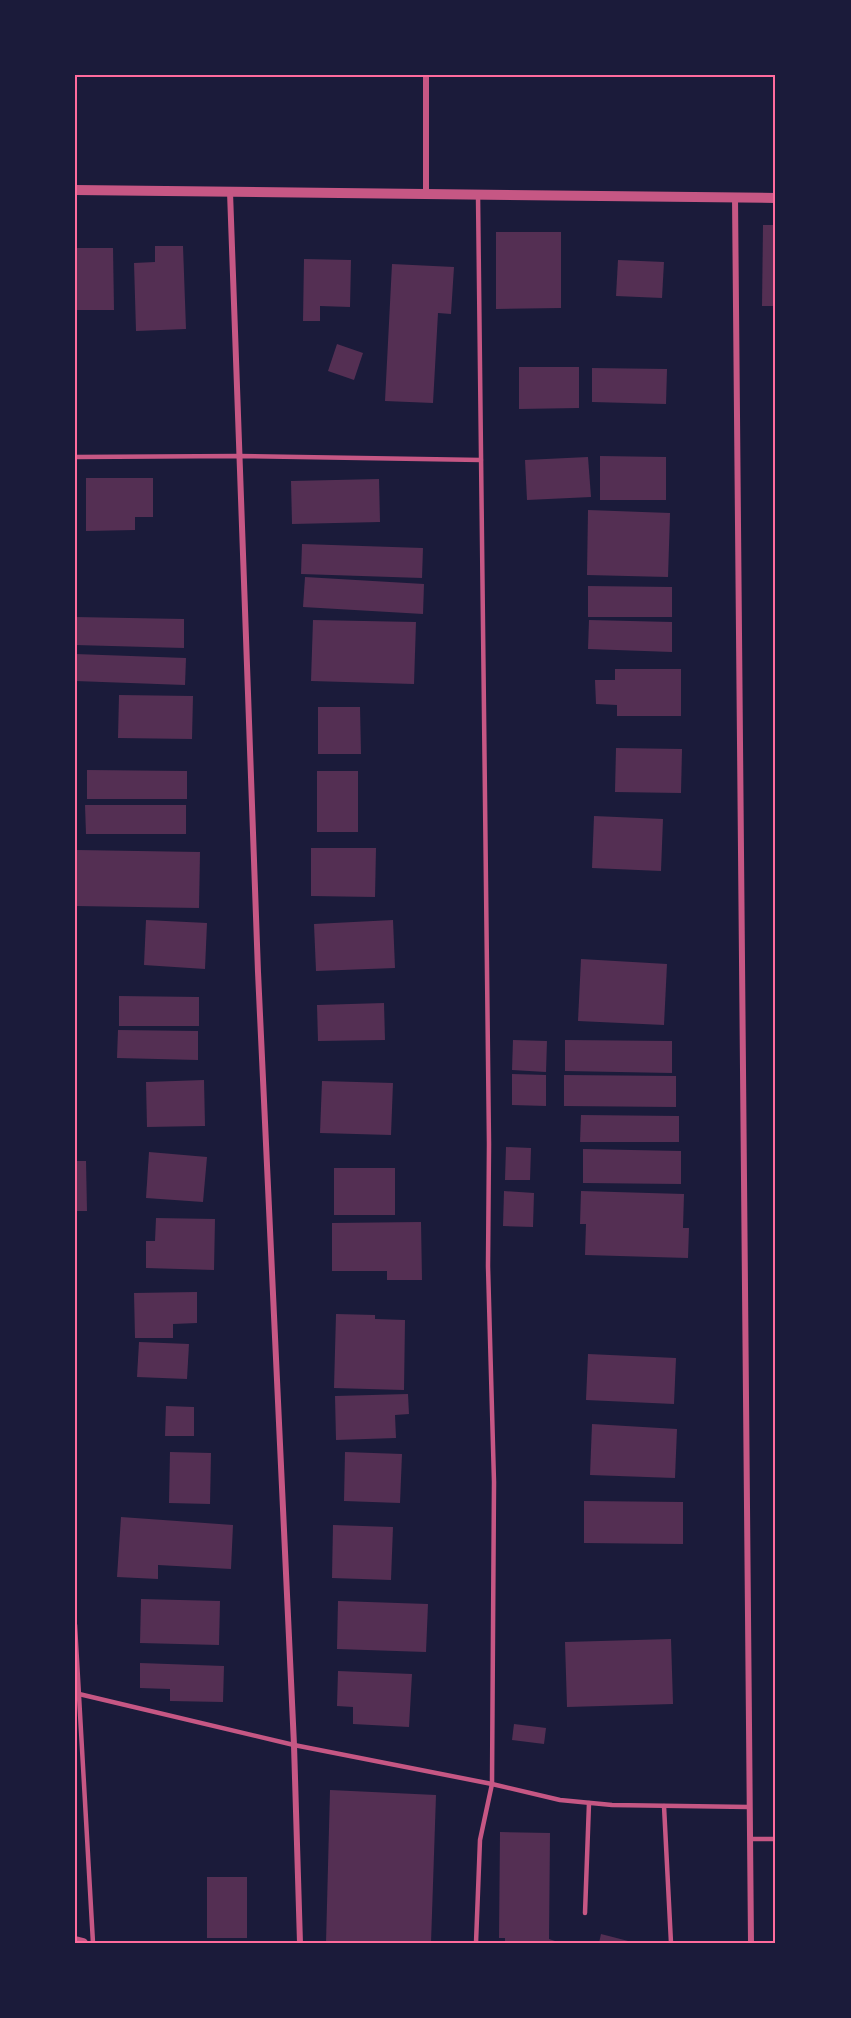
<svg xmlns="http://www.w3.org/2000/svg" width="851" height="2018" font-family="Figtree,sans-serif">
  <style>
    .building { fill: #542f53 }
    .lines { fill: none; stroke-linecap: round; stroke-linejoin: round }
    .service { stroke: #c65784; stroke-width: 4.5 }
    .minor { stroke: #c65784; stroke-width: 6 }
    .tertiary { stroke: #c65784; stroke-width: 10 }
    .neatline { fill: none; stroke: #ff6b9d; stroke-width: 2 }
  </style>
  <rect width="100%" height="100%" fill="#1b1b3a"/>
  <g class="building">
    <polygon points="763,225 776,225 776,306 762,306"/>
    <polygon points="496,232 561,232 561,308 496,309"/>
    <polygon points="155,246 183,246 186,329 136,331 134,263 155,262"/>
    <polygon points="75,248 113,248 114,310 75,310"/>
    <polygon points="304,259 351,260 350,307 320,306 320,321 303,321"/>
    <polygon points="618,260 664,262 662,298 616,296"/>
    <polygon points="392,264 454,267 451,314 438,313 433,403 385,401"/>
    <polygon points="337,344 363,353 354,380 328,371"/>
    <polygon points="519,367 579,367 579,408 519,409"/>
    <polygon points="592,368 667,369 666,404 592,402"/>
    <polygon points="600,456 666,457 666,500 600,500"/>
    <polygon points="588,457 591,497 527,500 525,460"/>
    <polygon points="86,478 153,478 153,517 135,517 135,530 86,531"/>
    <polygon points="379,479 380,522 292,524 291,481"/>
    <polygon points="588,510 670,513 668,577 587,575"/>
    <polygon points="302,544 423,548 422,578 301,574"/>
    <polygon points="305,577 424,584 423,614 303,607"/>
    <polygon points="588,586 672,587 672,617 588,617"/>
    <polygon points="75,617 184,619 184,648 75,645"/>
    <polygon points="313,620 416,622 414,684 311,681"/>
    <polygon points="589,620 672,622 672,652 588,649"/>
    <polygon points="75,654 186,658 185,685 75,681"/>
    <polygon points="615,669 681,669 681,716 617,716 617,705 596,704 595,680 615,680"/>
    <polygon points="119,695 193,696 192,739 118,738"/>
    <polygon points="318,707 360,707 361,754 318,754"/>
    <polygon points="616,748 682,749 681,793 615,792"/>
    <polygon points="87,770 187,771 187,799 87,799"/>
    <rect x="317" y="771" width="41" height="61"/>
    <polygon points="85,805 186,805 186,834 86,834"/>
    <polygon points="594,816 663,819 661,871 592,868"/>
    <polygon points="311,848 376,848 375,897 311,896"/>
    <polygon points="77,850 200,852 199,908 76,906"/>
    <polygon points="146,920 207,923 205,969 144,965"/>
    <polygon points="393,920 395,968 316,971 314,924"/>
    <polygon points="581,959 667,964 664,1025 578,1021"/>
    <polygon points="119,996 199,997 199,1026 119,1026"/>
    <polygon points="384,1003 385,1040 318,1041 317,1005"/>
    <polygon points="118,1030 198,1031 198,1060 117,1058"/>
    <polygon points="513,1040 547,1041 546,1072 512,1070"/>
    <polygon points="565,1040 672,1041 672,1073 565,1071"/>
    <polygon points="512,1074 546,1075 546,1106 512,1105"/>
    <polygon points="564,1075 676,1076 676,1107 564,1106"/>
    <polygon points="204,1080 205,1126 147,1127 146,1082"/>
    <polygon points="322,1081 393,1083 391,1135 320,1133"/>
    <polygon points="581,1115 679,1116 679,1142 580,1142"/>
    <polygon points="506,1147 531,1148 530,1180 505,1180"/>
    <polygon points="583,1149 681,1151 681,1184 583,1183"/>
    <polygon points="149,1152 207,1157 203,1202 146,1198"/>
    <polygon points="75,1161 86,1161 87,1211 75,1211"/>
    <rect x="334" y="1168" width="61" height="47"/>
    <polygon points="504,1191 534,1193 533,1227 503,1226"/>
    <polygon points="581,1191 684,1194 683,1228 689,1228 688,1258 585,1255 586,1224 580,1224"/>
    <polygon points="156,1218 215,1219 214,1270 146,1268 146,1241 155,1241"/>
    <polygon points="421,1222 422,1280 387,1280 387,1271 332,1271 332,1223"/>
    <polygon points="197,1292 197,1323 173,1324 173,1338 135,1338 134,1293"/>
    <polygon points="336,1314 375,1315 375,1319 405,1320 404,1390 334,1388"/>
    <polygon points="139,1342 189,1344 187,1379 137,1377"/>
    <polygon points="588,1354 676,1358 674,1404 586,1400"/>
    <polygon points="408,1394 409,1414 395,1415 396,1438 336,1440 335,1396"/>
    <polygon points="166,1406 194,1407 194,1436 165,1436"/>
    <polygon points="592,1424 677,1429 675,1478 590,1475"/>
    <polygon points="170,1452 211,1453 210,1504 169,1503"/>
    <polygon points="345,1452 402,1454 400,1503 344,1501"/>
    <polygon points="584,1501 683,1502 683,1544 584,1543"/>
    <polygon points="121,1517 233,1525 231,1569 158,1565 158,1579 117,1577"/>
    <polygon points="333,1525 393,1527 391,1580 332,1578"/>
    <polygon points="141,1599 220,1601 219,1645 140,1643"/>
    <polygon points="338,1601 428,1604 426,1652 337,1649"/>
    <polygon points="671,1639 673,1704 567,1707 565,1642"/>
    <polygon points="140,1663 224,1666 223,1702 170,1701 170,1689 140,1688"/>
    <polygon points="338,1671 412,1674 409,1727 353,1724 353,1707 337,1706"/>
    <polygon points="514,1724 546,1728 544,1744 512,1740"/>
    <polygon points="330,1790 436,1795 431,1943 326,1943"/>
    <polygon points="500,1832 550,1833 549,1939 561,1943 505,1943 505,1938 499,1938"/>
    <rect x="207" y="1877" width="40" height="61"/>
    <polygon points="601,1934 632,1942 632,1943 599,1943"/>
  </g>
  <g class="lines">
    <g class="service">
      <polyline points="75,457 239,456 481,460"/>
      <polyline points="75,1625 93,1943"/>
      <polyline points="79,1694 294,1745 492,1784 560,1800 612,1805 749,1807"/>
      <polyline points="664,1806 671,1943"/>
      <polyline points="750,1839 776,1839"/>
      <polyline points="585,1913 589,1803"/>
      <polyline points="476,1943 480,1840 492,1784 494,1482 488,1266 489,1144 478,195"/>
    </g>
    <g class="minor">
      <polyline points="426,75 426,194"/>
      <polyline points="230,192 258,972 294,1745 300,1943"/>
      <polyline points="735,197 751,1943"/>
    </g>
    <g class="tertiary">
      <polyline points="75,190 776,198"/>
      <polyline points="75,1941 83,1943"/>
    </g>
  </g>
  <rect width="851" height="2018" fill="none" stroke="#1b1b3a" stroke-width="153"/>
  <rect x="76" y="76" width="698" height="1866" class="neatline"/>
</svg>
